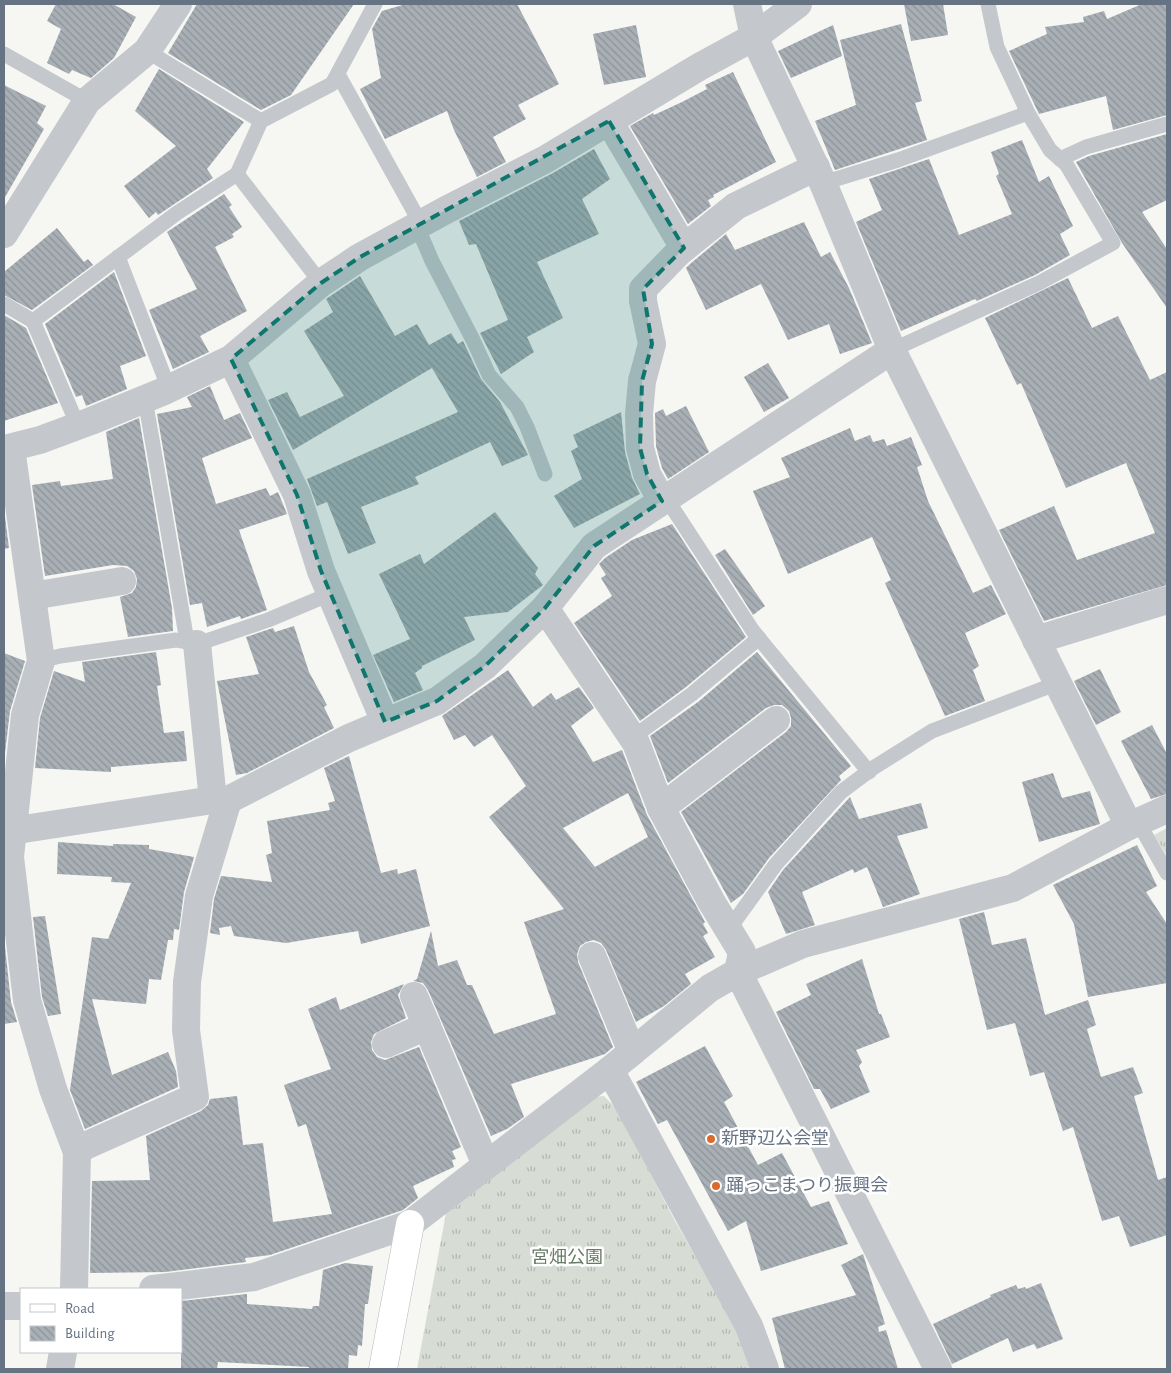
<svg xmlns="http://www.w3.org/2000/svg" width="1171" height="1373" font-family="'Alegreya Sans','Noto Sans JP',sans-serif">
  <style>
    .grass { fill: url(#grass-tufts) }
    .building { fill: url(#building-back-hatch); fill-rule: evenodd }
    .lines { fill: none; stroke-linecap: round; stroke-linejoin: round }
    .secondary-casing { stroke: #b6babf; stroke-width: 29 }
    .lane { stroke: #c4c7cb; stroke-width: 15 }
    .street { stroke: #c4c7cb; stroke-width: 28 }
    .secondary { stroke: #fff; stroke-width: 28 }
    .marked { fill: #0f766e; fill-opacity: 0.2; stroke: #0f766e; stroke-width: 4; stroke-dasharray: 10 6; stroke-linejoin: round }
    .poi-dot { fill: #dc692d; stroke: #fff; stroke-width: 2 }
    .labels { text-anchor: middle; dominant-baseline: central; stroke-width: 5; stroke-linejoin: round; paint-order: stroke }
    .poi-label { font-size: 18px; fill: #667383; stroke: #fff; text-anchor: start }
    .park-label { font-size: 18px; fill: #677a65; stroke: #fff }
  </style>
  <defs>
    <pattern id="grass-tufts" width="24" height="20" patternUnits="userSpaceOnUse" patternTransform="scale(1.25)"><rect width="24" height="20" fill="#d7ddd4"/><path d="M3 7l-1-3M5 7V3M7 7l1-3M15 17l-1-3M17 17v-4M19 17l1-3" fill="none" stroke="#b2b8b1"/></pattern>
    <pattern id="building-back-hatch" width="6" height="6" patternUnits="userSpaceOnUse" patternTransform="scale(1.25)"><rect width="6" height="6" fill="#a8afb5"/><path d="M-1 5l2 2M0 0l6 6M5-1l2 2" fill="none" stroke="#8d9399"/></pattern>
  </defs>
  <rect width="100%" height="100%" fill="#f6f6f3"/>
  <g class="grass">
    <polygon points="1167,828 1167,856 1154,835"/>
    <polygon points="604,1096 616,1108 675,1221 737,1329 752,1369 417,1369 447,1208 594,1097"/>
  </g>
  <g class="building">
    <polygon points="56,4 113,4 136,17 114,58 91,78 72,70 69,74 47,63 61,29 47,21"/>
    <polygon points="197,4 354,4 291,95 261,110 168,53"/>
    <polygon points="406,4 517,4 559,84 518,105 526,119 493,137 506,162 477,177 454,130 447,111 385,139 360,89 381,78 372,29 382,11"/>
    <polygon points="904,4 943,4 948,35 911,41"/>
    <polygon points="1142,4 1167,4 1167,115 1113,130 1106,96 1039,114 1009,51 1047,34 1045,27 1084,22 1083,17 1104,11 1107,19"/>
    <polygon points="901,24 922,101 915,103 927,140 835,170 815,121 856,105 840,40"/>
    <polygon points="636,25 646,77 604,85 593,34"/>
    <polygon points="833,25 842,56 791,78 778,51"/>
    <polygon points="159,69 244,122 207,169 213,178 158,215 156,212 149,218 124,186 176,146 135,111"/>
    <polygon points="733,72 776,162 713,195 714,197 708,200 711,206 688,224 630,126 653,113 654,115 682,102 707,89 705,85"/>
    <polygon points="4,85 46,106 37,123 44,129 4,199"/>
    <polygon points="1167,134 1167,200 1142,212 1167,249 1167,308 1122,243 1076,162 1089,156"/>
    <polygon points="1022,140 1039,182 1049,176 1073,226 1060,234 1070,255 1035,275 977,301 975,299 901,331 856,222 882,210 869,179 929,159 959,235 1012,214 996,176 999,174 991,152"/>
    <polygon points="594,149 610,179 582,199 599,234 537,262 563,318 527,337 534,352 501,374 480,333 508,320 476,244 469,245 459,221 553,173"/>
    <polygon points="224,194 232,205 229,207 242,227 232,234 234,237 215,247 247,311 200,336 209,352 173,369 149,310 197,289 167,232"/>
    <polygon points="804,222 821,257 830,252 849,288 872,343 840,354 829,324 788,340 761,284 706,310 686,268 690,264 726,234 735,250"/>
    <polygon points="57,228 84,262 88,259 93,265 32,310 4,295 4,272"/>
    <polygon points="114,272 146,356 120,366 127,389 86,406 82,395 76,397 45,324"/>
    <polygon points="360,276 395,336 417,324 429,345 451,333 458,344 463,341 481,379 500,402 528,455 502,466 490,442 415,477 419,484 361,507 376,543 348,554 327,502 317,506 307,479 458,412 432,368 293,450 268,400 287,392 300,417 344,396 304,331 333,312 326,299"/>
    <polygon points="1068,278 1092,328 1118,316 1150,380 1167,372 1167,585 1044,621 999,530 1054,506 1077,560 1155,533 1126,463 1066,488 1021,383 1017,385 985,318"/>
    <polygon points="4,315 26,328 58,403 4,421"/>
    <polygon points="768,363 789,398 764,412 744,377"/>
    <polygon points="210,386 224,420 240,413 252,438 202,458 216,504 266,488 270,496 278,492 287,514 239,530 267,610 241,619 240,616 207,627 202,603 190,605 157,414 192,407 187,397"/>
    <polygon points="686,406 709,452 668,479 662,468 656,446 655,413 663,409 666,416"/>
    <polygon points="621,412 625,452 632,478 640,494 574,528 554,496 582,479 571,451 578,447 573,435"/>
    <polygon points="139,418 172,608 173,631 128,637 120,597 132,593 136,587 137,579 134,571 127,566 113,565 45,576 32,485 60,481 61,486 113,479 106,432"/>
    <polygon points="850,428 855,441 870,435 873,442 884,439 887,446 911,437 922,465 917,467 928,501 973,593 991,585 1006,614 965,633 979,666 973,670 985,701 945,716 885,583 891,580 872,537 788,574 753,491 790,477 781,458"/>
    <polygon points="4,509 9,548 4,549"/>
    <polygon points="495,512 538,568 535,574 543,585 508,612 464,617 475,640 422,666 422,668 415,673 423,690 394,702 373,655 410,639 379,574 420,554 424,564"/>
    <polygon points="672,524 746,637 686,687 640,721 574,623 612,596 601,578 606,575 599,564 605,558 632,540"/>
    <polygon points="725,549 765,606 753,615 715,555"/>
    <polygon points="294,626 309,672 327,705 324,707 334,728 247,773 236,775 217,681 259,674 246,637 273,628 275,632"/>
    <polygon points="156,652 161,685 157,686 164,733 184,731 187,761 111,767 111,772 35,768 40,718 54,671 85,682 82,662"/>
    <polygon points="757,652 851,766 839,776 841,780 769,858 743,894 731,903 681,812 786,732 791,726 791,718 789,711 782,705 774,705 766,708 668,783 650,736 698,702"/>
    <polygon points="4,653 25,661 10,711 4,762"/>
    <polygon points="1100,669 1121,712 1096,725 1074,681"/>
    <path d="M508 670 533 707 551 693 556 700 579 687 594 708 571 726 593 762 622 750 647 815 705 922 703 924 708 933 703 936 715 957 685 974 691 984 664 1006 636 1022 606 950 601 943 594 940 586 942 580 946 577 954 578 962 613 1047 605 1054 584 1061 511 1084 524 1117 507 1129 491 1136 428 990 423 983 413 981 417 979 431 931 438 966 457 960 467 985H472L494 1034 556 1014 524 922 564 909 489 817 526 786 492 735 474 747 465 735 454 740 442 716ZM628 793 648 837 595 867 563 828Z"/>
    <polygon points="1152,725 1167,754 1167,794 1151,799 1121,741"/>
    <polygon points="349,756 381,873 397,869 398,874 416,869 430,926 361,944 358,931 286,943 234,936 231,926 219,928 220,935 210,933 214,899 221,876 272,882 266,855 272,853 267,821 330,810 328,803 335,801 324,768"/>
    <polygon points="1053,773 1062,798 1090,791 1100,824 1039,842 1022,782"/>
    <polygon points="850,797 859,819 921,803 928,828 897,836 920,894 883,907 867,867 854,873 853,869 802,892 815,925 786,934 768,892 783,870"/>
    <polygon points="58,842 113,846 113,844 149,845 149,849 194,857 184,892 179,930 174,929 173,940 168,940 161,980 149,979 146,1004 92,999 112,1075 168,1052 176,1071 178,1087 85,1129 70,1090 92,937 108,939 131,883 111,882 112,877 57,874"/>
    <polygon points="1137,845 1157,886 1146,892 1167,924 1167,983 1088,997 1074,924 1053,885"/>
    <polygon points="984,912 992,945 1026,938 1045,1015 1088,1000 1096,1025 1087,1029 1101,1077 1133,1067 1143,1093 1134,1096 1158,1180 1167,1177 1167,1235 1130,1247 1119,1216 1102,1221 1073,1127 1063,1131 1044,1072 1030,1076 1015,1023 987,1030 959,919"/>
    <polygon points="45,916 61,1014 48,1016 42,997 33,917"/>
    <polygon points="4,937 11,1002 17,1022 4,1024"/>
    <polygon points="862,959 879,1014 881,1014 890,1037 856,1050 862,1062 859,1066 870,1092 831,1109 820,1089 814,1089 776,1012 811,995 806,984"/>
    <polygon points="404,984 398,995 406,1018 374,1034 371,1042 372,1050 377,1057 385,1060 419,1047 461,1147 452,1151 456,1159 452,1160 454,1167 413,1186 418,1198 403,1210 270,1255 245,1258 246,1262 165,1272 90,1273 92,1181 150,1180 146,1136 201,1111 208,1105 210,1099 237,1096 243,1145 263,1143 273,1222 332,1214 306,1124 298,1127 284,1085 331,1069 308,1009 336,997 340,1010"/>
    <polygon points="705,1046 733,1096 724,1102 758,1165 782,1153 811,1207 829,1201 848,1244 761,1271 746,1221 728,1231 667,1120 658,1124 636,1082"/>
    <polygon points="863,1254 885,1324 878,1327 879,1332 886,1330 898,1369 785,1369 772,1318 856,1295 841,1265"/>
    <polygon points="345,1263 373,1266 368,1304 365,1304 362,1346 358,1345 357,1356 349,1355 348,1369 309,1369 309,1367 218,1362 217,1369 181,1369 181,1301 247,1294 247,1304 312,1309 313,1306 319,1306 323,1270"/>
    <polygon points="1041,1283 1063,1339 1037,1349 1034,1344 1013,1352 1008,1338 952,1364 933,1324 991,1297 990,1295 1016,1285 1018,1289 1025,1287 1026,1289"/>
  </g>
  <g class="lines">
    <defs>
      <polyline id="secondary" points="383,1369 410,1224"/>
    </defs>
    <use href="#secondary" class="secondary-casing"/>
    <g class="lane">
      <polyline points="147,51 261,121"/>
      <polyline points="4,54 87,101"/>
      <polyline points="339,76 421,224"/>
      <polyline points="1060,159 1086,147 1167,124"/>
      <polyline points="237,174 321,283"/>
      <polyline points="823,183 898,160 1028,113"/>
      <polyline points="417,226 432,261 473,340 489,375 517,407 527,427 545,474"/>
      <polyline points="118,257 169,389"/>
      <polyline points="4,304 33,321 78,426"/>
      <polyline points="33,321 177,213 237,174 261,121 332,84 375,4"/>
      <polyline points="892,350 1039,283 1113,243 1066,164 1050,150 1028,113 997,47 988,4"/>
      <polyline points="145,399 187,641"/>
      <polyline points="666,498 753,631 869,772"/>
      <polyline points="41,661 60,656 176,640 197,644 268,620 330,594"/>
      <polyline points="632,738 692,694 759,638"/>
      <polyline points="1138,822 1167,873"/>
      <polyline points="729,929 776,864 841,792 873,768 932,731 1058,683"/>
    </g>
    <g class="street">
      <polyline points="747,4 754,37 823,183 892,350 1129,826"/>
      <polyline points="609,121 684,248"/>
      <polyline points="4,234 87,101 147,51 178,4"/>
      <polyline points="231,359 297,495 321,571 385,722"/>
      <polyline points="11,448 41,661 25,715 10,857 27,1000 53,1089 77,1152 74,1289"/>
      <polyline points="4,449 40,440 91,421 162,392 231,359 321,283 360,257 446,210 546,159 699,67 754,37 798,4"/>
      <polyline points="662,501 647,474 640,448 639,414 642,381 652,344 643,301 643,289 679,252 736,206 816,167"/>
      <polyline points="32,596 122,581"/>
      <polyline points="545,608 636,743 661,808 711,901 742,952 738,972 938,1369"/>
      <polyline points="1036,640 1167,600"/>
      <polyline points="197,644 213,800"/>
      <polyline points="661,808 776,720"/>
      <polyline points="4,832 213,800 228,800 349,738 437,701 485,666 545,608 594,546 892,350"/>
      <polyline points="592,956 632,1052"/>
      <polyline points="414,996 486,1165"/>
      <polyline points="386,1044 427,1026"/>
      <polyline points="610,1070 749,1326 765,1369"/>
      <polyline points="77,1152 85,1146 195,1097 186,1030 187,982 199,896 228,800"/>
      <polyline points="153,1289 254,1277 410,1224 610,1070 710,988 738,972 803,944 1013,888 1129,826 1167,809"/>
      <polyline points="4,1306 21,1306"/>
      <polyline points="60,1369 63,1352"/>
    </g>
    <use href="#secondary" class="secondary"/>
  </g>
  <path class="marked" d="M609 121 684 248 643 289 652 344 642 381 640 448 647 474 662 501 594 546 545 608 485 666 437 701 385 722 321 571 297 495 231 359 321 283 360 257Z"/>
  <g class="poi-dot">
    <circle cx="711" cy="1139" r="5"/>
    <circle cx="716" cy="1186" r="5"/>
  </g>
  <g class="labels">
    <g class="poi-label">
      <text x="721" y="1139">新野辺公会堂</text>
      <text x="726" y="1186">踊っこまつり振興会</text>
    </g>
    <g class="park-label">
      <text x="567" y="1258">宮畑公園</text>
    </g>
  </g>
  <rect width="1171" height="1373" fill="none" stroke="#667383" stroke-width="10"/>
  <rect x="20" y="1288" width="162" height="65" fill="#ffffff" stroke="#c2c7cd"/>
  <rect x="30" y="1304" width="25" height="8" fill="#ffffff" stroke="#c2c7cd"/>
  <text x="65" y="1313" font-size="15" fill="#667383">Road</text>
  <rect x="30" y="1326" width="25" height="15" fill="url(#building-back-hatch)" stroke="#c2c7cd"/>
  <text x="65" y="1338" font-size="15" fill="#667383">Building</text>
</svg>
